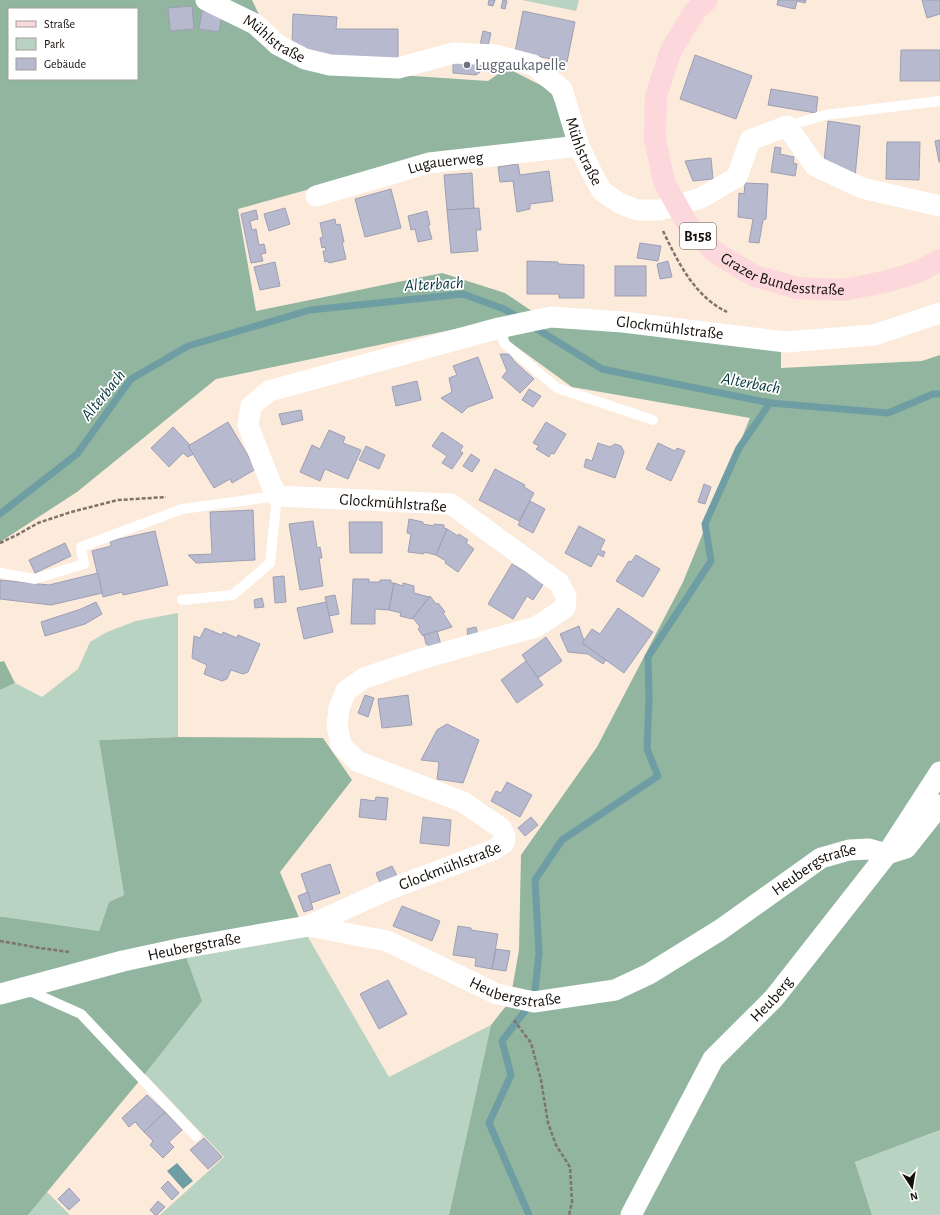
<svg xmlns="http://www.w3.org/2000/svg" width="940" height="1215" font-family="'Alegreya Sans',sans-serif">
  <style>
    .green { fill: #b8d3c2 }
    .forest { fill: #91b59e; fill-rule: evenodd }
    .water { fill: #6e9ea3 }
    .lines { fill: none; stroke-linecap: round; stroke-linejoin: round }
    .stream { stroke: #6e9ea3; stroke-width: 7 }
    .building { fill: #b7b9ce; stroke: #9d9fb3 }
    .path { stroke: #7f746a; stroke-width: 2.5; stroke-dasharray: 4 2; stroke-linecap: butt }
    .lane { stroke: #fff; stroke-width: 10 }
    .street { stroke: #fff; stroke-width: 21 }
    .primary { stroke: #fcd8dc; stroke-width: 22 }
    .worship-dot { fill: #6b7280; stroke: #fff; stroke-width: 1.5 }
    .labels { text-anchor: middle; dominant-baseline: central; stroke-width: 3.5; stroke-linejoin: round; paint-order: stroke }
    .shield { fill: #fff; stroke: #5a5653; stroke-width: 1 }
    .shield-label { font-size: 15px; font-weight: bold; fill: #140e09 }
    .street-label { font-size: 16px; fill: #140e09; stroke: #fff }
    .worship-label { font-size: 16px; fill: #5b616d; stroke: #fff; text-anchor: start }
    .water-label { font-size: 17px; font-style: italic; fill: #05353a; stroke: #fff }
  </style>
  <rect width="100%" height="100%" fill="#fceadb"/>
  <g class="green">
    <polygon points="522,0 579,0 576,11"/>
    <polygon points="178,613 178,737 99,740 124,895 109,902 99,931 5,917 0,917 0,690 15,683 42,697 78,669 90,642 107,632 136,621"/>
    <polygon points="305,932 389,1077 491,1025 449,1215 160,1215 224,1157 145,1074 201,1001 185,954"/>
    <polygon points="940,1130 940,1215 872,1215 855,1162"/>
    <polygon points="47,1192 70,1215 28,1215"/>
  </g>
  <g class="forest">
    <path d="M0 0H252L279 56 398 75 488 81 507 68 550 90 570 137 426 157 238 209 256 311 442 273 505 293 545 320 781 347V368L922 361 940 355V1130L855 1162 872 1215H449L491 1025 510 1001 519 950 521 855 597 747 683 582 750 418 572 387 484 323 216 379 77 492 0 542ZM9 9H137V79H9Z"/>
    <polygon points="4,661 15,683 0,690 0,662"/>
    <polygon points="178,737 323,738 352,780 280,872 305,932 185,954 202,1001 145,1074 28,1215 0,1215 0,917 5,917 99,931 109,902 124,895 99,740"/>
  </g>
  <polygon class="water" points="177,1163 193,1181 183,1189 167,1171"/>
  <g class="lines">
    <g class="stream">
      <polyline points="532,326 602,369 770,403 888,413 933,394 940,394"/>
      <polyline points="0,514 77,454 131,379 188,346 310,310 463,294 504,309 521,319"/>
      <polyline points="535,991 539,953 535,880 562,840 658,776 647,749 649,698 648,657 711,561 705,524 739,448 770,403"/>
      <polyline points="525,1011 502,1041 511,1075 489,1123 529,1215"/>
    </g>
  </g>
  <g class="building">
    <polygon points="489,0 495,0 493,6 488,5"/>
    <polygon points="503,0 507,1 505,9 501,8"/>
    <polygon points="778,0 806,0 805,3 797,1 795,9 777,5"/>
    <polygon points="922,0 940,0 940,14 927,18"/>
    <polygon points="192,6 194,29 170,31 168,8"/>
    <polygon points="202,11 222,14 219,32 199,29"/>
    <polygon points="523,11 575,22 567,62 515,52"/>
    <polygon points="293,14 337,17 336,29 398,29 398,59 315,56 292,45"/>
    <polygon points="483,31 491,33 488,46 480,45"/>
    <polygon points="901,50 940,50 940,81 900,81"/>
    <polygon points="695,55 752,76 736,119 680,99"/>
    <polygon points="453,59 480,63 482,68 480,72 476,75 453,73"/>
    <polygon points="771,89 818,97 816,113 768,105"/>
    <polygon points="828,121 860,126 855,177 824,162"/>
    <polygon points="940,140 940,162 939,162 935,141"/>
    <polygon points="887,142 920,142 919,180 886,179"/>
    <polygon points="775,147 781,148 780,154 794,157 793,163 797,164 795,176 771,172"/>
    <polygon points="711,158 713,179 693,181 685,161"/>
    <polygon points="518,164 520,175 549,171 553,201 530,204 530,209 517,212 513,181 500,182 498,167"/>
    <polygon points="472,173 474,208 447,210 444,175"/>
    <polygon points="745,183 768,184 766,219 763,220 759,243 749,242 753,219 738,217 739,193 744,194"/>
    <polygon points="391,189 401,228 365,237 355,199"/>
    <polygon points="285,208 290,224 269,231 264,214"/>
    <polygon points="479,208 481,230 476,230 478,251 451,253 447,210"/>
    <polygon points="256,210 258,219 250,221 252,230 256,229 259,245 264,244 266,253 261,254 263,261 251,263 241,214"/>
    <polygon points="427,211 430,225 428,225 432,239 418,242 415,229 411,230 408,216"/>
    <polygon points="335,219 336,225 340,224 344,242 342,242 346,259 329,263 328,261 325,262 323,251 326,251 325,247 322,248 320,238 323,237 320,223"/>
    <polygon points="640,243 661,246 658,261 637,258"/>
    <polygon points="527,261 558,262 558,264 584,265 584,298 559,298 559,294 527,294"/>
    <polygon points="668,261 672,277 660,279 657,264"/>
    <polygon points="275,262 280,286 260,290 254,267"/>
    <rect x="615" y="266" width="31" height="30"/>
    <polygon points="500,354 509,354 515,362 534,379 520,393 502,377 507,371"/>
    <polygon points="478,357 493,398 468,407 462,413 441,398 452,392 449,378 457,375 453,366"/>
    <polygon points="417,381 421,400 396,406 392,387"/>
    <polygon points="529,389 541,396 533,407 522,400"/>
    <polygon points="301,410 303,420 282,425 279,414"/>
    <polygon points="228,422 256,469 232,483 230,479 214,488 188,446"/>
    <polygon points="546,422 566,434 554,454 551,453 549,457 536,449 539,446 533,443"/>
    <polygon points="173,427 190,445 188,446 193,454 188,457 183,453 169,467 151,448"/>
    <polygon points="329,430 345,437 343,443 361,450 348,479 325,469 320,481 300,472 312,445 320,449"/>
    <polygon points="442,432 463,446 460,451 463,453 452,469 442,463 447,456 432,446"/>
    <polygon points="598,443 610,447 615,444 621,446 624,452 615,478 584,467 586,459 592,461"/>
    <polygon points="658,443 675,451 677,448 685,451 671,481 646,469"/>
    <polygon points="366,446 385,455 379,469 359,460"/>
    <polygon points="471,454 480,460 472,472 463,466"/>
    <polygon points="495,469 525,485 524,487 534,493 519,521 479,500"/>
    <polygon points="704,484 711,487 705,504 698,502"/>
    <polygon points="530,501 545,509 533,533 518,525"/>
    <polygon points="253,510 255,560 196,563 188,555 212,554 210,512"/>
    <polygon points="409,519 423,522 423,524 434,526 434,524 444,525 444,528 447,529 436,555 424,552 424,554 408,552 411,534 407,533"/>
    <polygon points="313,521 317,548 320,547 322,558 319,558 323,586 300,590 289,524"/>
    <polygon points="349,522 382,522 382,553 350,553"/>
    <polygon points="579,526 605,540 600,550 605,552 603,557 598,554 591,567 565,553"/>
    <polygon points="447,529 458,536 459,534 468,540 466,543 474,549 458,572 445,563 446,561 436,555"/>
    <polygon points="155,531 168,585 123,595 122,592 103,597 92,551 111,546 110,541"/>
    <polygon points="65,543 71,556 35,573 29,560"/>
    <polygon points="636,555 660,569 643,597 616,581 629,561 631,562"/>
    <polygon points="512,564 544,583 533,600 527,596 513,619 488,604"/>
    <polygon points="98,573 102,593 51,605 0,599 0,580 49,585"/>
    <polygon points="284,576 286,602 275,603 273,577"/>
    <polygon points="353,579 369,579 369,582 380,582 380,580 391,580 391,583 394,583 389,610 375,609 375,624 351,624"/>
    <polygon points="394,583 403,586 403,583 414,586 414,593 429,597 412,619 400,616 401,613 389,610"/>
    <polygon points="335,595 339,614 329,616 325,597"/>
    <polygon points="430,596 436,604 438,603 445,612 443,613 452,627 423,636 418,629 420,627 413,618"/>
    <polygon points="262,598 264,607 255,608 254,600"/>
    <polygon points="96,602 102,614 85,624 45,636 41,622 81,609"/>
    <polygon points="326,602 333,632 304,639 297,608"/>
    <polygon points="618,608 653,632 624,673 582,643 592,629 600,634"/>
    <polygon points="579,626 584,641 582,643 606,660 603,664 588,654 568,652 560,634"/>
    <polygon points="476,627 478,635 468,637 467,629"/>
    <polygon points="205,628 222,635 223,632 237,638 238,635 260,644 248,672 243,674 231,670 227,679 222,681 204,674 207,665 192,658 194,636 200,638"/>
    <polygon points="437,631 441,645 432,647 426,644 424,635"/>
    <polygon points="546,637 562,661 538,678 522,655"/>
    <polygon points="526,661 543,685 517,703 501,680"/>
    <polygon points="365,695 374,698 368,717 358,713"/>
    <polygon points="408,695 412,725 382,728 378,699"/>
    <polygon points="447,724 479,740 463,783 437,779 439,762 421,760 437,730"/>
    <polygon points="507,782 532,795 520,817 491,801 496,791 501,793"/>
    <polygon points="376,797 388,798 386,820 359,817 361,799 375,801"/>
    <polygon points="423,817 451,820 449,846 420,843"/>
    <polygon points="531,817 538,825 525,836 518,828"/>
    <polygon points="330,864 340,893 311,903 301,874"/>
    <polygon points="392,866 397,876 380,883 376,873"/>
    <polygon points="308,892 313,909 304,912 298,896"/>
    <polygon points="402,906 440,921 432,941 393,926"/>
    <polygon points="458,926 471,928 471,930 498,934 492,969 475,966 476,958 453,955"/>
    <polygon points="496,949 510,951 506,971 492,969"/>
    <polygon points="388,980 407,1014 379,1029 360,994"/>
    <polygon points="147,1095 165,1112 144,1132 135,1122 129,1127 122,1118"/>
    <polygon points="165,1112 182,1130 169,1142 174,1147 163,1158 150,1145 153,1141 144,1132"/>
    <polygon points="204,1138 222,1157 208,1169 190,1150"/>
    <polygon points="168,1181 179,1193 172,1200 161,1188"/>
    <polygon points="69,1188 80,1200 69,1210 58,1199"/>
    <polygon points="158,1201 165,1207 157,1215 155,1215 150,1210"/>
  </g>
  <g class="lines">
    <g class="path">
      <path d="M663 231C678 262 694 296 727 312"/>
      <polyline points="0,543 17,535 38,523 71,512 118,500 166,497"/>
      <polyline points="0,941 40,948 69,952"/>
      <polyline points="514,1020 531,1043 541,1080 548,1123 556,1145 570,1167 572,1202 569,1215"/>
    </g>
    <g class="lane">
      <polyline points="787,126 825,115 940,101"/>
      <polyline points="499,328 505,344 557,388 653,420"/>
      <polyline points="1,573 35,579 84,564 81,547 182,509 277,496 270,563 233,595 182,600"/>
      <polyline points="25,989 81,1014 196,1136"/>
    </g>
    <g class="street">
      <path id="s1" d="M206 0 255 24 278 45 305 59 330 65 398 68 454 53 495 55 533 65 562 89 579 146 591 171 602 191 619 203 637 210H660L701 198 737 177 750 140 787 126 815 166 862 188 940 206"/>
      <path id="s2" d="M316 196 429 163 579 146"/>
      <path id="s3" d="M308 926 385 891 493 850 504 843 505 836 501 828 463 802 357 761 341 745 337 725 339 708 346 691 364 678 424 658 536 627 565 608 566 596 559 583 451 504 277 496 271 484 248 425 251 406 269 391 499 328 551 317 623 322 786 342 874 335 940 313"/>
      <path id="s4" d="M0 994 123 961 183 948 308 926 387 941 497 994 534 1002 615 990 649 974 720 930 821 858 849 850 869 849 887 854 906 848 940 805"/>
      <path id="s5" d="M631 1215 713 1059 774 998 887 854 940 772"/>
    </g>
    <path class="primary" id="s6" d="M707 0 695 11 671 50 656 96 655 139 664 182 688 225 716 253 755 276 797 288 844 290 888 281 918 272 940 260"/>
  </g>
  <circle class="worship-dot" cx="467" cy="65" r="4"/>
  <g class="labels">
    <rect class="shield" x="680" y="223" width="36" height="26" rx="3"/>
    <g class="shield-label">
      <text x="698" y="236">B158</text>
    </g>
    <g class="street-label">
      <text stroke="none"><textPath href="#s1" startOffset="79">Mühlstraße</textPath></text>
      <text stroke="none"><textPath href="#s1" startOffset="452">Mühlstraße</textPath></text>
      <text stroke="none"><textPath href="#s2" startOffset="134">Lugauerweg</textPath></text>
      <text stroke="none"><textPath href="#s6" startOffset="358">Grazer Bundesstraße</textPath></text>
      <text stroke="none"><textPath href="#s3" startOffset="1569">Glockmühlstraße</textPath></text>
      <text transform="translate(393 503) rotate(4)">Glockmühlstraße</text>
      <text stroke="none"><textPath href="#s3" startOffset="154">Glockmühlstraße</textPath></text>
      <text stroke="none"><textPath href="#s4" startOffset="872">Heubergstraße</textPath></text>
      <text stroke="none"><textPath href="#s4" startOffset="200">Heubergstraße</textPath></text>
      <text stroke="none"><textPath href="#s4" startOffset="536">Heubergstraße</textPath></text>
      <text stroke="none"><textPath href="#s5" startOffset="260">Heuberg</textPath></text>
    </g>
    <g class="worship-label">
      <text x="475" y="65">Luggaukapelle</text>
    </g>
    <g class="water-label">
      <text transform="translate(434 284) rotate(-3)">Alterbach</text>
      <text transform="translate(751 383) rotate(10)">Alterbach</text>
      <text transform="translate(103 395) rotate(-51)">Alterbach</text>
    </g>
  </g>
  <rect x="8" y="8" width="130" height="72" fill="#ffffff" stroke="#a19f9d"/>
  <rect x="16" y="21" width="20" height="6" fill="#fcd8dc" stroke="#a19f9d"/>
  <text x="44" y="28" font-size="12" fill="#140e09">Straße</text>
  <rect x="16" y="38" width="20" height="12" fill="#b8d3c2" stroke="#a19f9d"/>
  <text x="44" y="48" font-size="12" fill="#140e09">Park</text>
  <rect x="16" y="58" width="20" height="12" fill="#b7b9ce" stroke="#a19f9d"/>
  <text x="44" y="68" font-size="12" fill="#140e09">Gebäude</text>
  <g transform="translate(912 1187) rotate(168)" stroke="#ffffff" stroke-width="3" paint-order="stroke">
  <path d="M0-3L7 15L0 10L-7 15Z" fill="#140e09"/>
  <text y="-6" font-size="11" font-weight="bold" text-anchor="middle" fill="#140e09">N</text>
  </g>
</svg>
